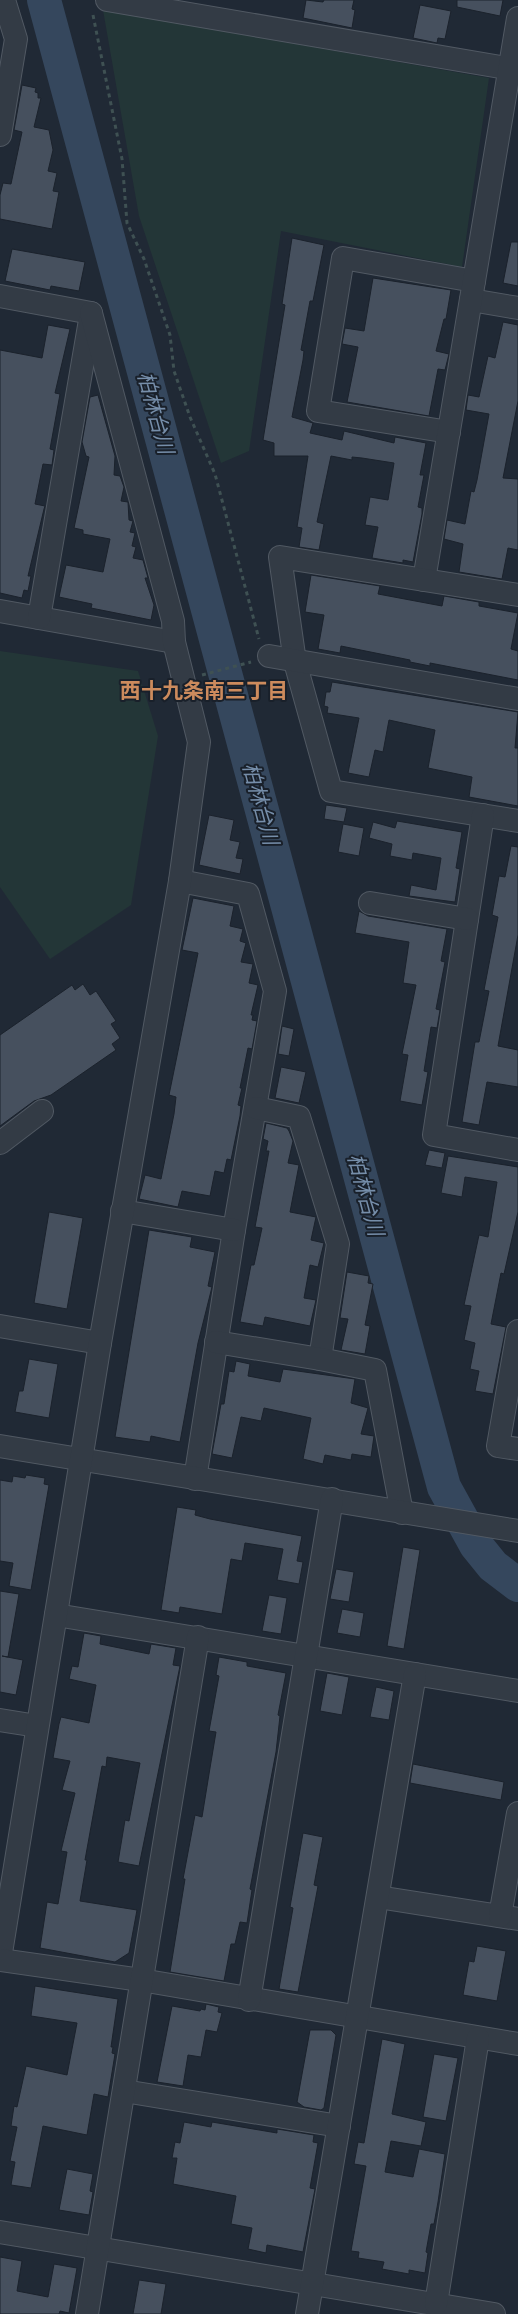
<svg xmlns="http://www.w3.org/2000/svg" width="518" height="2314" font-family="'Alegreya Sans','Noto Sans JP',sans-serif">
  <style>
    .green { fill: #233637 }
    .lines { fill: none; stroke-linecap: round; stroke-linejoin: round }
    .river { stroke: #35475d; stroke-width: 34 }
    .building { fill: #46505e; stroke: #1b222c }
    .minor-casing { stroke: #515963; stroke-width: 24 }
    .path { stroke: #3f5153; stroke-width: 3; stroke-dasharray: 4 4; stroke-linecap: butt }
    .minor { stroke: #333b45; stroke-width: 22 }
    .labels { text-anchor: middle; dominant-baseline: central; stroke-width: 4; stroke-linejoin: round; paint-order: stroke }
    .water-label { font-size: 21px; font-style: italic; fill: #768eaa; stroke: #19202a }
    .neighbourhood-label { font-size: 21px; font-weight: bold; fill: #cd8b5d; stroke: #19202a }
  </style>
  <rect width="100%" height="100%" fill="#202935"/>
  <g class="green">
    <polygon points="103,10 489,78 462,267 281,231 249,451 221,463 139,216"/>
    <polygon points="0,651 138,671 158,736 131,905 50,959 0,887"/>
  </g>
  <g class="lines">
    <polyline class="river" points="44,0 444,1487 476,1545 493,1566 518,1585"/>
  </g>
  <g class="building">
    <polygon points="306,0 323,2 324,0 354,0 352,9 355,10 352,28 303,18"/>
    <polygon points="457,0 503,0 500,16 457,7"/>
    <polygon points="420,5 451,11 445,39 438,38 437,43 413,38"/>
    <polygon points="22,85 36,88 35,92 38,93 38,98 41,98 34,127 49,130 53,150 48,171 57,173 53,191 59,192 52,229 0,219 0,195 3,183 11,184 22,132 14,130"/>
    <polygon points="292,238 324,245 313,301 310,301 301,350 304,351 303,360 292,417 313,423 310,433 342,440 344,431 394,443 395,437 426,443 420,475 424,475 418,507 422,508 422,514 413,562 403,560 403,563 372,558 378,527 365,525 370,497 388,500 394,463 362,458 352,457 352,460 331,456 317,522 324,524 319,550 299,547 302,528 297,527 308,456 274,456 274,443 263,440 285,305 282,304"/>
    <polygon points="511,242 518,242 518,286 503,283"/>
    <polygon points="12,249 85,262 79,291 51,286 50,290 5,281"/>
    <polygon points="373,278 451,290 446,319 444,319 436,351 449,354 445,370 438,369 429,416 347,402 358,347 342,344 345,328 364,331"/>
    <polygon points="503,322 518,325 518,401 503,478 518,479 518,550 508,548 502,579 459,572 463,544 444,539 447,520 465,524 471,491 474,492 477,480 489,414 466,410 468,395 479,397 488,356 495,358"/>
    <polygon points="48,325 70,329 55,393 60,394 50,449 54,450 52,465 43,464 35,504 45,506 44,509 28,576 31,576 28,591 24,590 22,598 0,593 0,350 42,358"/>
    <polygon points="98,395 115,456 114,475 120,476 124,487 121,501 128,502 129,520 133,521 130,532 135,533 132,546 136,547 133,558 143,560 148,578 145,578 154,605 151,620 91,608 92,604 59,597 66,565 103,572 110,539 83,534 83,530 74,528 89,457 86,456 82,442 90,397"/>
    <polygon points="311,575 380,586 378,594 442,606 444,596 479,602 479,606 518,613 511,649 518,651 518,680 430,663 430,666 410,662 410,660 341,646 340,653 318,649 324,615 305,612"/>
    <polygon points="332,682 518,712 515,748 518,748 518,806 469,797 472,777 428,768 435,730 389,720 383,752 375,750 369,777 348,773 359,718 327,713 328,707 324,706 326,692 330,692"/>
    <polygon points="326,805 347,808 344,822 324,819"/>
    <polygon points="209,815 234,820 230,840 240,842 236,858 243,859 240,874 199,865"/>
    <polygon points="397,821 462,832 456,868 460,869 455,902 409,896 411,885 436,890 441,858 413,853 412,860 390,856 392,844 369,838 373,822 395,828"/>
    <polygon points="343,824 364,828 359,856 338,852"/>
    <polygon points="511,846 518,847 518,935 498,1046 518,1050 518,1087 487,1082 479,1125 462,1122 475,1042 479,1042 489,991 484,990 498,917 492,915 499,876 505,877"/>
    <polygon points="193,898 234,906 230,926 243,929 240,941 246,943 241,962 253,964 249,983 258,985 251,1015 253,1015 252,1020 257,1021 252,1049 248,1048 240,1088 242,1088 238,1105 241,1106 240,1116 231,1160 227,1159 224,1173 215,1171 210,1196 182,1191 178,1207 139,1199 145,1175 161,1179 174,1114 176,1097 169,1095 198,953 182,950"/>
    <polygon points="359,911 368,916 447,929 441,961 445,962 436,1009 440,1010 437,1028 431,1027 424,1071 428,1072 422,1105 400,1101 408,1055 402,1054 416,985 403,983 409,942 355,933"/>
    <polygon points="83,984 90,995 96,991 116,1021 111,1024 120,1038 112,1044 116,1050 51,1095 34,1101 0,1126 0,1035 72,985 75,990"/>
    <polygon points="282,1026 294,1029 289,1056 278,1054"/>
    <polygon points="281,1067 306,1072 299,1103 275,1098"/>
    <polygon points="266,1123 287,1128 289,1131 293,1141 288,1163 299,1165 290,1212 316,1217 311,1240 324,1243 318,1267 310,1265 304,1298 316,1300 310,1326 265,1317 263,1326 240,1322 251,1265 254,1265 262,1228 255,1227 269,1151 266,1151 268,1141 263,1139"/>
    <polygon points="429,1150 445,1153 442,1168 425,1165"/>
    <polygon points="448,1156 518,1167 518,1212 504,1274 501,1273 491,1324 506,1327 493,1394 475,1391 479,1371 470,1369 475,1343 464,1340 471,1306 464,1305 479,1235 488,1237 497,1182 465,1177 462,1197 441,1193"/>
    <polygon points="49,1212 83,1218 67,1309 34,1303"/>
    <polygon points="149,1230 192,1237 190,1247 215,1252 208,1286 212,1287 198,1343 180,1442 151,1436 150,1442 115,1437"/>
    <polygon points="347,1272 369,1276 368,1283 373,1284 365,1325 370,1326 365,1354 341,1350 348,1319 340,1318"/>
    <polygon points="29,1359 58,1364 49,1418 15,1412 19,1391 23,1391"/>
    <polygon points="236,1361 250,1364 248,1376 280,1382 283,1369 355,1379 351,1403 368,1408 361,1434 374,1436 371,1457 352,1454 351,1460 325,1455 323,1464 303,1459 311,1418 264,1408 261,1421 241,1417 232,1458 212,1454 221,1404 224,1404 229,1371 234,1372"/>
    <polygon points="26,1475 45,1478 44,1484 49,1485 31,1590 9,1586 13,1563 0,1561 0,1480 12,1482 13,1476 25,1478"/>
    <polygon points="177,1507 196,1510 195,1515 210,1519 302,1536 297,1561 303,1562 299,1584 277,1580 283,1549 245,1543 242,1561 231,1559 222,1614 180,1607 179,1613 161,1610"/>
    <polygon points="403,1547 420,1550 404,1649 387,1646"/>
    <polygon points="336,1569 354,1572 349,1602 330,1599"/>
    <polygon points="0,1591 19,1594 8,1657 2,1656 23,1660 16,1695 0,1692"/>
    <polygon points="269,1595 287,1598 281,1634 262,1631"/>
    <polygon points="342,1609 364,1613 360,1637 337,1633"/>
    <polygon points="84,1633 101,1636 100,1644 149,1654 151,1644 176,1648 173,1665 180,1666 139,1866 118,1862 125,1820 129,1821 140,1763 107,1757 106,1767 102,1766 85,1860 87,1860 80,1901 137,1910 129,1953 115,1962 40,1948 47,1902 58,1904 67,1852 61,1851 75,1793 62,1790 70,1761 53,1758 59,1724 61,1717 89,1723 96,1685 69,1679 72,1666 78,1667"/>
    <polygon points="219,1657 247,1662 247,1666 286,1673 278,1715 280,1716 276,1752 250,1889 252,1890 247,1923 240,1922 235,1944 231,1944 224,1981 170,1972 185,1879 183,1879 195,1815 202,1817 209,1774 216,1732 209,1731 219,1676 216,1675"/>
    <polygon points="327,1673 349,1677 342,1715 320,1711"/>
    <polygon points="376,1687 394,1691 389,1720 370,1717"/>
    <polygon points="413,1764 504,1782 501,1800 410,1783"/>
    <polygon points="303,1833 323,1837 314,1885 318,1886 298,1992 279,1989 293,1908 290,1907"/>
    <polygon points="477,1946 506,1951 497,2001 463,1995 469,1961 474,1962"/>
    <polygon points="35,1986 118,1999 111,2047 113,2047 112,2053 115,2054 108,2097 94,2094 87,2135 43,2126 31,2188 11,2185 15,2162 10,2161 17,2127 11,2126 14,2106 17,2107 26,2066 67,2075 77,2023 31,2016"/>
    <polygon points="206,2004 219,2007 218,2012 222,2013 217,2032 206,2030 201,2057 188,2055 183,2086 157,2082 172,2006 200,2011 201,2009 205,2010"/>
    <polygon points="310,2030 331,2030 336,2035 324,2108 321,2110 304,2107 297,2102"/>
    <polygon points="382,2039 405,2044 392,2114 426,2122 421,2146 391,2141 385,2172 413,2177 419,2149 445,2154 438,2202 434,2224 431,2224 426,2252 428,2253 425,2273 409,2270 409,2274 382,2269 384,2262 358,2258 359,2252 351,2251 366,2166 354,2164 358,2142 364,2143"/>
    <polygon points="434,2054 458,2058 446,2121 423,2117"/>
    <polygon points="184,2122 211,2127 212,2122 277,2133 277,2129 314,2135 313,2142 318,2143 310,2188 315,2189 303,2252 267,2245 266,2253 248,2249 252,2228 231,2224 236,2196 173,2184 177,2158 172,2158 175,2142 180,2143"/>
    <polygon points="67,2169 93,2174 90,2191 93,2192 89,2215 59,2210"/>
    <polygon points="0,2257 22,2261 17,2291 48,2297 54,2264 77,2268 69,2313 60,2311 59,2314 0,2314"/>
    <polygon points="139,2280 166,2284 161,2314 133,2314"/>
  </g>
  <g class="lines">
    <defs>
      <g id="minor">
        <polyline points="107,0 518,70"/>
        <polyline points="0,135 16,39 4,0"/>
        <polyline points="0,296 91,313"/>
        <polyline points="471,300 518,308"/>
        <polyline points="449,432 318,411 343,258 474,281"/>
        <polyline points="424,580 518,18"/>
        <polyline points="518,595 280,557 295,662 331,791 518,821"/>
        <polyline points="0,611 174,642"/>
        <polyline points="39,618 90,320"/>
        <polyline points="269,656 518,699"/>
        <polyline points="483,815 434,1135 518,1150"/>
        <polyline points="180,881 248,894 275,991 234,1230 195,1479"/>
        <polyline points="370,903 467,919"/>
        <polyline points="256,1108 299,1117 338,1244 320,1359"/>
        <polyline points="0,1143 42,1111"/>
        <polyline points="122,1211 234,1230"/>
        <polyline points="0,1326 100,1343"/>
        <polyline points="518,1331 498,1446 518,1449"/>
        <polyline points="216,1342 320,1359 375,1370 402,1513"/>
        <polyline points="0,1446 518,1531"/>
        <polyline points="56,1615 518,1691"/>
        <polyline points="0,1720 37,1726"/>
        <polyline points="378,1897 518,1919"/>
        <polyline points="500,1916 518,1813"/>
        <polyline points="0,1959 100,1343 180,881 199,742 174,642 173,621 91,313"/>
        <polyline points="0,1960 141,1980 518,2044"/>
        <polyline points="249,2000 332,1499"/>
        <polyline points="124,2091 339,2126"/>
        <polyline points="0,2232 494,2314"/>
        <polyline points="436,2304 478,2038"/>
        <polyline points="87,2314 198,1637"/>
        <polyline points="307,2314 415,1674"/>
      </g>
    </defs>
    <use href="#minor" class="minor-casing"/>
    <g class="path">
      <polyline points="93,15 122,159 127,223 144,259 170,335 174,371 190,417 215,474 259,639"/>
      <polyline points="202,675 251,662"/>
    </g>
    <use href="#minor" class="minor"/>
  </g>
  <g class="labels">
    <g class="water-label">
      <text transform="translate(155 413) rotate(75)">柏林台川</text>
      <text transform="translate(260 804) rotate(75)">柏林台川</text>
      <text transform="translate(365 1195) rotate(75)">柏林台川</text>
    </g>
    <g class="neighbourhood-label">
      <text x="204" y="691">西十九条南三丁目</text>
    </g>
  </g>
</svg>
